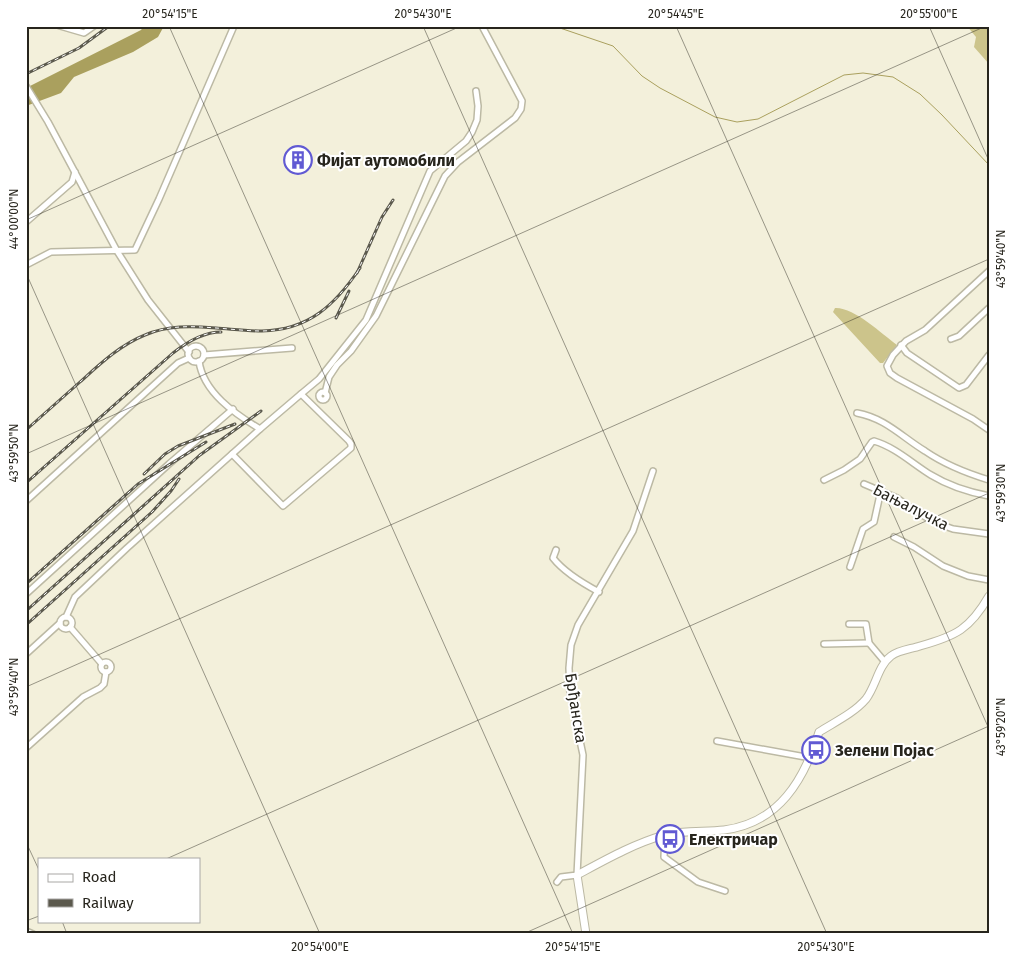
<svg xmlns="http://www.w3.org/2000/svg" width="1015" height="960" font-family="'Fira Sans',sans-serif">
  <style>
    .green { fill: #ccc48b }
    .water { fill: #aaa05e }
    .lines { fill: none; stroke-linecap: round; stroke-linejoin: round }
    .stream { stroke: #aaa05e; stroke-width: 1 }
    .street-casing { stroke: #bcb9a4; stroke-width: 8 }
    .secondary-casing { stroke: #bcb9a4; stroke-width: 9 }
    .street { stroke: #fff; stroke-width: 5 }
    .secondary { stroke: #fff; stroke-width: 7 }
    .rail-casing { stroke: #5b594d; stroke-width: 3 }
    .rail { stroke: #fff; stroke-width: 1; stroke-dasharray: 4; stroke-linecap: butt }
    .ticks { fill: none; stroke: #27251d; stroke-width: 1; stroke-opacity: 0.45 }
    .labels { text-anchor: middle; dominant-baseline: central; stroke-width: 4; stroke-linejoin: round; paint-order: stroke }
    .poi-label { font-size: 16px; font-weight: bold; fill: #27251d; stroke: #fff; text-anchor: start }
    .street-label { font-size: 16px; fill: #27251d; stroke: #fff }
    .neatline { fill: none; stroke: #27251d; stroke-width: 2 }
    .ticks-label { font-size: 12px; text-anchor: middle; fill: #27251d }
  </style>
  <rect width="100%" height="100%" fill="#f3f0db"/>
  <g class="green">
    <polygon points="967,26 989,26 989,64 974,47 976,37"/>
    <path d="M835 308C854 307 882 334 897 345L883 363H880L833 312Z"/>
  </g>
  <polygon class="water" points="144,26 164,26 158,37 133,52 74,77 61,93 26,106 26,88 141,30"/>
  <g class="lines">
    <polyline class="stream" points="554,26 613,46 642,76 660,88 715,117 737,122 758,119 844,75 863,73 893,77 920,94 942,115 989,165"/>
    <defs>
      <g id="street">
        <polyline points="60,26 84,33 94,26"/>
        <polyline points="26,86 48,122 117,251 148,300 189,352"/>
        <polyline points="26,222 72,182 75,172"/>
        <polyline points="26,265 51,252 135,250 159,199 234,26"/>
        <polyline points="989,271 925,330 906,341 893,355 887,366 890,373 897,378 973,419 989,430"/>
        <polyline points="951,339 959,336 989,308"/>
        <polyline points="901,345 907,353 959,388 966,385 989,355"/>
        <circle cx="196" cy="354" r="8"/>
        <polyline points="204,355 292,348"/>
        <path d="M199 361C203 392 235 414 260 429"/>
        <circle cx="323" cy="396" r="4"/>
        <polyline points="325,393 329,377 337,365 351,351 376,316 445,176 458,162 515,118 521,109 522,101 482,26"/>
        <path d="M857 413C885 418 902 437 925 451 944 464 966 473 989 480"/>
        <polyline points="232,454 283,506 351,448 351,444 349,441 301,394 319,379 366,320 430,171 466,141 472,132 477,120 478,106 476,91"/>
        <path d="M824 480 844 470 860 459 872 442 874 441C895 447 913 464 931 475 949 486 968 492 989 496"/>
        <polyline points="864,484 897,498 918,513 939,524 953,529 989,534"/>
        <polyline points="26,501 178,363 189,358"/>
        <polyline points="894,537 914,547 943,566 968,576 989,580"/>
        <path d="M556 550 553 558C564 572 584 584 599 592"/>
        <polyline points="850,567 863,529 874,522 881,490"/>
        <polyline points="26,594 169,464 233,409"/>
        <polyline points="66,617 75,597 127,548 260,429 301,394"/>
        <circle cx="66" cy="623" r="6"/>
        <polyline points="849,624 866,624 869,643 885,662"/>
        <polyline points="70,627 102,664"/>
        <polyline points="824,644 869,643"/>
        <polyline points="26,654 60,623"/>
        <circle cx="106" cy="667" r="5"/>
        <polyline points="717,741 811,758"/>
        <polyline points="26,748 83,697 100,688 104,684 106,672"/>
        <polyline points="665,835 664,857 698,882 725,891"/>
        <polyline points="557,882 561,877 577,875 583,755 570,693 569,668 571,645 578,625 633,531 653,471"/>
        <polyline points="26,931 33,934"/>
      </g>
      <path id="secondary" d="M586 934 577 875C605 860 633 844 664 835 683 830 705 832 724 830 779 823 804 780 819 732 835 722 854 713 866 699 876 686 878 666 891 656 899 650 911 649 920 646 956 636 970 629 989 596"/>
    </defs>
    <use href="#street" class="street-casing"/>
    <use href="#secondary" class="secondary-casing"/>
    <use href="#street" class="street"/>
    <use href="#secondary" class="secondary"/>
    <defs>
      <g id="rail">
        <polyline points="26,74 79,48 109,26"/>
        <polyline points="357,273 382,217 393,200"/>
        <polyline points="336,318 349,291"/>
        <path d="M26 430C44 414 62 398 80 382 100 364 120 345 145 335 168 325 191 326 216 328 231 329 247 331 262 331 309 330 335 305 360 268"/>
        <polyline points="144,474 165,454 178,446 235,424"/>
        <path d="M26 483 173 353C187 342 203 332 221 332"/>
        <polyline points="26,584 138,484 206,442"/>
        <polyline points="26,611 200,455 261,411"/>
        <polyline points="26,625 152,512 171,491 179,479"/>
      </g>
    </defs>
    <use href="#rail" class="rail-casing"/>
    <use href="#rail" class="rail"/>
  </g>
  <path class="ticks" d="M169 26 573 934M423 26 827 934M676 26 989 729M929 26 989 161M26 220 461 26M26 273 320 934M26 454 986 26M26 687 989 259M26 842 39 870M166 859 989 493M26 921 39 916M62 921 67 934M523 934 989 726"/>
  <defs>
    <symbol id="building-ring" viewBox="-11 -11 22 22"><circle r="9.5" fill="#fff" stroke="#615ad3" stroke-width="1.5"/><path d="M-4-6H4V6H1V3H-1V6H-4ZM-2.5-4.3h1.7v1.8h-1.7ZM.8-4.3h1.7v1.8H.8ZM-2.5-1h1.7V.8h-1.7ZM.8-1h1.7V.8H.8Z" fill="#615ad3"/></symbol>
    <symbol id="bus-ring" viewBox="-11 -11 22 22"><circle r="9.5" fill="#fff" stroke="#615ad3" stroke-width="1.5"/><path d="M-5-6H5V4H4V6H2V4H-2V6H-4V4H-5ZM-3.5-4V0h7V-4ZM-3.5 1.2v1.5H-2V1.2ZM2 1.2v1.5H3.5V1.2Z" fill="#615ad3"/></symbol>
  </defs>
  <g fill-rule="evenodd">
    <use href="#building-ring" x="282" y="144" width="32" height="32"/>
    <use href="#bus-ring" x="800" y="734" width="32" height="32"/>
    <use href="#bus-ring" x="654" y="823" width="32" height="32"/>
  </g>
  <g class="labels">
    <g class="poi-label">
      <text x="317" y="160">Фијат аутомобили</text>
      <text x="835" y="750">Зелени Појас</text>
      <text x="689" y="839">Електричар</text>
    </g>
    <g class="street-label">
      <text transform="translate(911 507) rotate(27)">Бањалучка</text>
      <text transform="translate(576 708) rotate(81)">Брђанска</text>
    </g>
  </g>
  <rect width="1015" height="960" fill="none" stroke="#ffffff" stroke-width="55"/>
  <rect x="38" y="858" width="162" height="65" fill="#ffffff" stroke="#a9a8a5"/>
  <rect x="48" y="874" width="25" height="8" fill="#ffffff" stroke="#a9a8a5"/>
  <text x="82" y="882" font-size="15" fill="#27251d">Road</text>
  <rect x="48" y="899" width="25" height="8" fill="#5b594d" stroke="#a9a8a5"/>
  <text x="82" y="908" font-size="15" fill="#27251d">Railway</text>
  <rect x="28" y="28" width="960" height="904" class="neatline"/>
  <g class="ticks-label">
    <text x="170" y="18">20°54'15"E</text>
    <text x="423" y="18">20°54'30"E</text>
    <text x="676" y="18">20°54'45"E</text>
    <text x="929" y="18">20°55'00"E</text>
    <text transform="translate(14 219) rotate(-90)" y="4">44°00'00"N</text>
    <text transform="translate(1001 259) rotate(-90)" y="4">43°59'40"N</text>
    <text transform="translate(14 453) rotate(-90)" y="4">43°59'50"N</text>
    <text transform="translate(1001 493) rotate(-90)" y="4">43°59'30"N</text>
    <text transform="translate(14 687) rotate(-90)" y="4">43°59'40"N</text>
    <text transform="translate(1001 727) rotate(-90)" y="4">43°59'20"N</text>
    <text x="320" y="951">20°54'00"E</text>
    <text x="573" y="951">20°54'15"E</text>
    <text x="826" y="951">20°54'30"E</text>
  </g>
</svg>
